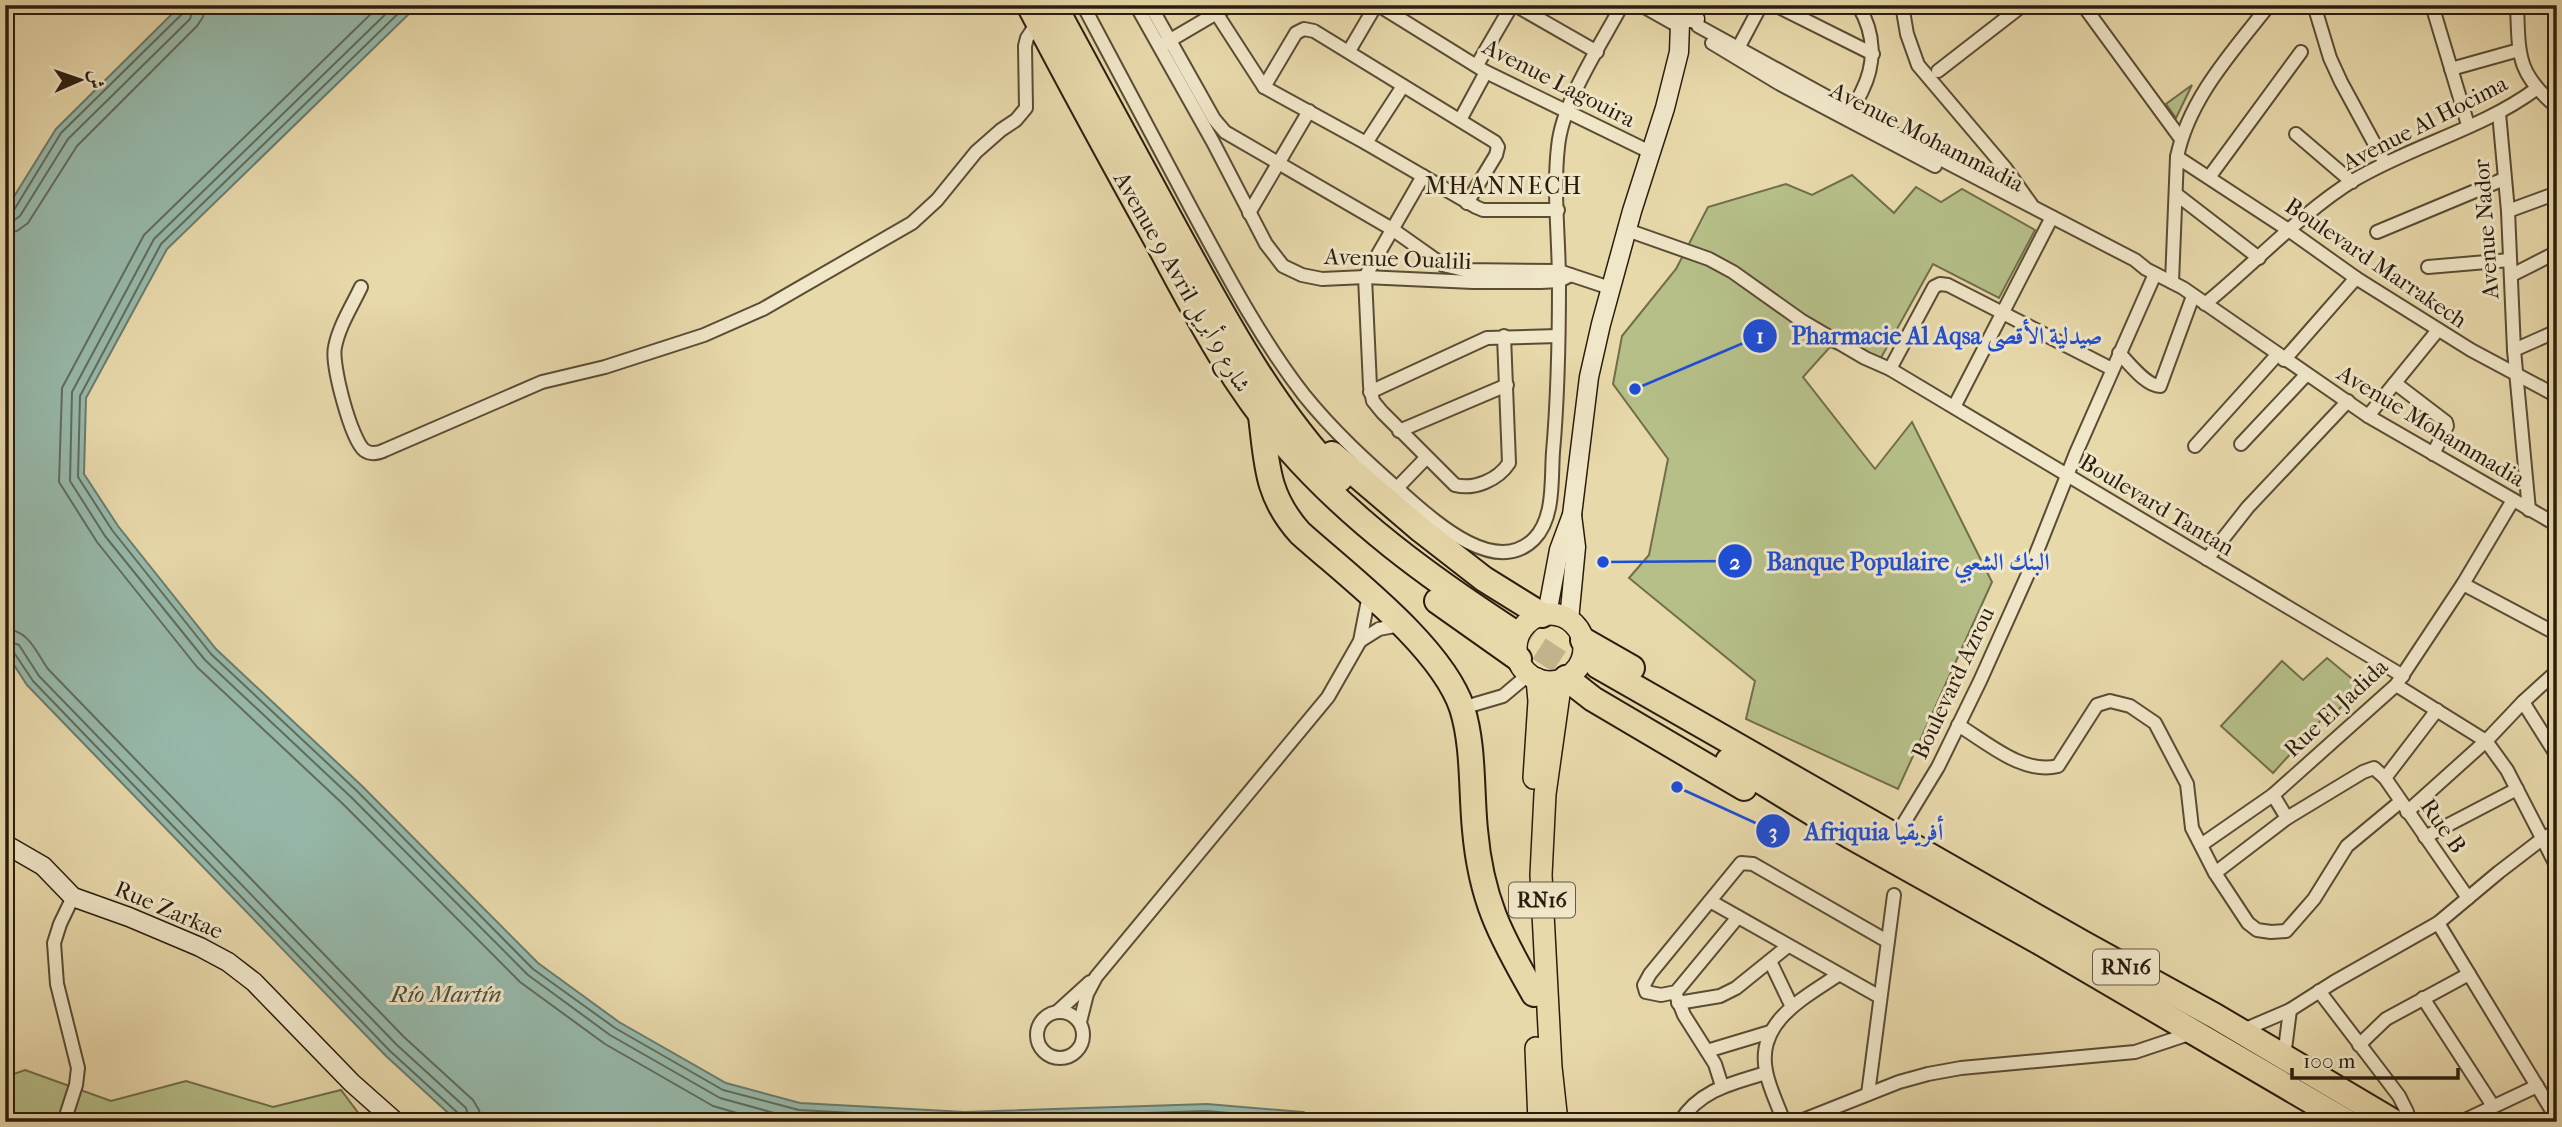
<svg xmlns="http://www.w3.org/2000/svg" width="2562" height="1127" font-family="'IM FELL French Canon',Amiri,serif">
  <style>
    .green { fill: #b6bf88; stroke: #706e4b; stroke-width: 2 }
    .water { fill: #97baac; stroke: #6b7b6d; stroke-width: 2 }
    .lines { fill: none; stroke-linecap: round; stroke-linejoin: round }
    .shore { stroke: #606c5d; stroke-width: 2 }
    .highway-tunnel { stroke: #c2b38c; stroke-width: 24; stroke-dasharray: 24 12; stroke-linecap: butt }
    .street-casing { stroke: #5a4c35; stroke-width: 16 }
    .secondary-casing { stroke: #2a1d0e; stroke-width: 21 }
    .primary-casing { stroke: #2a1d0e; stroke-width: 24 }
    .highway-casing { stroke: #2a1d0e; stroke-width: 28 }
    .street { stroke: #f0e6c8; stroke-width: 12 }
    .secondary { stroke: #f0e6c8; stroke-width: 18 }
    .primary { stroke: #e8d9ab; stroke-width: 21 }
    .highway { stroke: #e8d9ab; stroke-width: 24 }
    .labels { text-anchor: middle; dominant-baseline: central; stroke-width: 6; stroke-linejoin: round; paint-order: stroke }
    .shield { fill: #f0e6c8; stroke: #655946; stroke-width: 2 }
    .shield-label { font-size: 21px; font-weight: bold; fill: #2a1d0e }
    .street-label { font-size: 23px; fill: #2a1d0e; stroke: #f0e6c8 }
    .neighbourhood-label { font-size: 24px; letter-spacing: 2px; fill: #2a1d0e; stroke: #f0e6c8 }
    .water-label { font-size: 24px; font-style: italic; fill: #4b4c3d; stroke: #f0e6c8 }
    .leader { fill: none; stroke: #1d4ed8; stroke-width: 2.5 }
    .callout-dot { fill: #1d4ed8; stroke: #f0e6c8; stroke-width: 2.5 }
    .mark-label { font-size: 21px; text-anchor: middle; font-weight: bold; fill: #fff }
    .callout-label { font-size: 24px; text-anchor: middle; font-weight: bold; fill: #1d4ed8; stroke: #f0e6c8; stroke-width: 6; stroke-linejoin: round; paint-order: stroke }
  </style>
  <rect width="100%" height="100%" fill="#e8d9ab"/>
  <filter id="stains"><feTurbulence type="fractalNoise" baseFrequency=".00286" numOctaves="4"/><feColorMatrix values="0 0 0 0 .2 0 0 0 0 .09 0 0 0 0 .02 0 0 0 .5 -.17"/></filter>
  <radialGradient id="worn" r=".72"><stop offset=".6" stop-color="#630" stop-opacity="0"/><stop offset="1" stop-color="#630" stop-opacity=".3"/></radialGradient>
  <g class="green">
    <polygon points="2192,85 2176,118 2166,104"/>
    <polygon points="1852,175 1894,213 1916,187 1941,202 1962,189 2035,230 1999,298 1933,264 1877,365 1830,347 1803,377 1875,469 1912,422 1992,582 1898,789 1746,719 1755,681 1629,578 1649,555 1668,459 1613,384 1622,336 1676,269 1708,207 1786,184 1812,195"/>
    <polygon points="2327,658 2362,687 2336,712 2331,709 2273,773 2221,726 2282,661 2303,680"/>
    <polygon points="25,1070 111,1101 186,1081 273,1107 341,1090 365,1122 5,1122 5,1077"/>
  </g>
  <polygon class="water" points="181,5 415,5 412,11 167,249 86,398 84,474 118,526 216,649 362,786 538,963 619,1022 726,1083 800,1103 965,1112 1207,1104 1303,1112 1330,1122 458,1122 386,1056 27,685 5,651 5,211 56,129"/>
  <g class="lines">
    <g class="shore">
      <polyline points="380,5 144,235 62,388 59,482 97,542 197,667 344,805 520,982 605,1044 713,1106 768,1122"/>
      <polyline points="395,5 154,239 72,392 70,481 105,536 205,660 351,797 528,975 610,1035 720,1098 796,1119 851,1122"/>
      <polyline points="407,5 161,244 80,396 78,477 112,530 211,654 357,791 533,969 615,1028 723,1090 799,1110 964,1119 1206,1111 1301,1119 1309,1122"/>
      <polyline points="5,214 14,210 61,133 183,13 185,5"/>
      <polyline points="5,223 13,221 20,216 68,139 190,19 194,5"/>
      <polyline points="5,233 17,231 28,223 77,146 197,26 203,17 205,5"/>
      <path d="M5 629C29 630 36 652 48 669L404 1037 473 1100 479 1110 481 1122"/>
      <polyline points="5,640 19,645 39,676 397,1045 466,1108 470,1122"/>
      <polyline points="5,649 13,651 33,681 390,1051 459,1114 462,1122"/>
      <polyline points="1137,1122 1206,1119 1234,1122"/>
    </g>
    <polyline class="highway-tunnel" points="1509,629 1589,681"/>
    <defs>
      <g id="street">
        <path d="M1083 5C1120 74 1156 143 1193 212 1227 275 1260 338 1304 395 1333 431 1366 461 1400 491 1430 517 1494 579 1534 539 1555 518 1551 479 1553 452 1558 396 1559 339 1559 283 1559 238 1553 191 1558 147 1562 102 1600 46 1622 5"/>
        <polyline points="1136,5 1213,142 1266,244 1283,266 1302,275 1322,279 1365,277 1473,282 1541,282 1559,281 1571,275"/>
        <polyline points="1150,5 1214,119 1225,132 1392,229 1443,265 1464,270 1559,271 1610,288"/>
        <polyline points="1211,5 1264,87 1366,143 1476,207 1483,210 1558,210"/>
        <polyline points="1378,5 1486,72 1650,152"/>
        <polyline points="1515,5 1597,52"/>
        <polyline points="1641,5 1680,27"/>
        <polyline points="1667,5 1684,18"/>
        <polyline points="1775,5 1873,54"/>
        <polyline points="1902,5 1907,34 1918,65 2006,169 2031,204"/>
        <polyline points="2083,5 2181,139"/>
        <polyline points="2314,5 2330,58 2341,82 2385,163"/>
        <polyline points="2432,5 2468,125"/>
        <path d="M2517 5C2519 55 2516 73 2557 107"/>
        <polyline points="1698,26 1942,160 2135,260 2146,269 2183,288 2368,416 2557,525"/>
        <polyline points="1712,43 1780,84 1935,166"/>
        <polyline points="1162,45 1230,5"/>
        <polyline points="1349,51 1376,5"/>
        <polyline points="1735,54 1761,5"/>
        <polyline points="1477,65 1512,5"/>
        <polyline points="2451,69 2519,50"/>
        <polyline points="1938,71 2023,5"/>
        <polyline points="1264,87 1296,33 1304,29 1314,31 1495,142 1498,147 1496,155 1467,203"/>
        <polyline points="2499,113 2508,211 2514,350 2529,510"/>
        <path d="M1850 116C1851 107 1858 100 1862 91 1876 63 1875 33 1858 5"/>
        <polyline points="1460,120 1486,72"/>
        <polyline points="2296,134 2352,182"/>
        <polyline points="1366,143 1403,86"/>
        <polyline points="2177,157 2290,231 2356,278 2471,350 2557,396"/>
        <path d="M1423 176 1365 277 1370 386 1373 401 1382 412 1455 485C1474 490 1498 480 1509 463L1504 336"/>
        <polyline points="2210,176 2301,52"/>
        <polyline points="2176,194 2259,258"/>
        <polyline points="2508,211 2557,193"/>
        <polyline points="1249,213 1309,111"/>
        <polyline points="1627,230 1709,259 1733,272 1802,321 1865,358 1890,369 2403,676"/>
        <polyline points="2377,232 2504,179"/>
        <polyline points="2428,267 2510,260"/>
        <polyline points="2512,275 2557,252"/>
        <path d="M2172 282 2177 157C2189 98 2233 51 2269 5"/>
        <path d="M361 287C352 306 339 326 335 347 331 364 351 439 364 450 371 455 379 453 385 450L542 382 605 367 704 335 763 309 912 223 937 200 976 152 1001 130 1016 120 1026 108 1025 46 1027 38 1038 22"/>
        <path d="M2205 304C2253 265 2302 212 2354 180 2413 145 2482 129 2536 89"/>
        <polyline points="2514,350 2557,331"/>
        <path d="M2119 353C2129 363 2146 386 2160 386L2193 296"/>
        <polyline points="2284,360 2356,278"/>
        <polyline points="1890,369 1934,287 1940,284 1948,285 2112,369"/>
        <polyline points="2395,383 2446,422 2447,426 2433,454"/>
        <polyline points="1370,392 1487,338 1558,336"/>
        <polyline points="1954,407 2052,217"/>
        <polyline points="2368,416 2438,330"/>
        <polyline points="1399,431 1507,385"/>
        <polyline points="2241,444 2306,375"/>
        <polyline points="2195,446 2277,355"/>
        <polyline points="1397,488 1426,458"/>
        <polyline points="2207,559 2248,507 2348,401"/>
        <polyline points="2463,584 2557,634"/>
        <polyline points="1360,641 1379,629 1400,625"/>
        <polyline points="2396,685 2486,741 2507,770 2557,867"/>
        <polyline points="2523,702 2557,756"/>
        <polyline points="1462,708 1503,696 1529,674"/>
        <path d="M1958 725C1988 743 2023 775 2058 766L2097 705 2110 701 2130 706 2155 723 2187 784 2192 828 2215 873 2248 923 2257 930 2271 932 2286 931 2314 899 2347 846 2400 802"/>
        <polyline points="2385,778 2437,710"/>
        <polyline points="2273,795 2287,818"/>
        <polyline points="2407,812 2486,741 2523,702 2557,671"/>
        <polyline points="1896,836 1938,767 1980,681 2028,574 2076,453 2155,274"/>
        <polyline points="2425,837 2517,789"/>
        <polyline points="2201,845 2273,795 2396,685 2463,584 2513,500"/>
        <polyline points="2215,873 2287,818 2363,772 2374,768 2385,778 2468,898"/>
        <polyline points="1710,901 1880,997"/>
        <polyline points="1738,917 1676,992 1661,995 1646,992 1644,985 1650,974 1741,863 1753,864 1887,941"/>
        <polyline points="2438,923 2557,1119"/>
        <polyline points="1770,961 1792,1007"/>
        <polyline points="2319,991 2399,1096 2407,1112 2407,1122"/>
        <polyline points="1676,995 1684,1015 1715,1064 1722,1086"/>
        <polyline points="2423,998 2493,1106"/>
        <polyline points="1678,1003 1720,996 1736,988 1788,946"/>
        <circle cx="1060" cy="1035" r="23"/>
        <polyline points="1057,1012 1090,982"/>
        <polyline points="1080,1022 1087,994 1096,977 1328,697 1360,641 1369,595"/>
        <polyline points="2241,1031 2290,1010 2334,982 2438,923 2499,872 2542,839 2557,831"/>
        <polyline points="2359,1045 2386,1019 2469,974"/>
        <polyline points="1707,1051 1770,1032"/>
        <polyline points="2284,1057 2290,1010"/>
        <polyline points="1868,1094 1894,895"/>
        <polyline points="64,1122 76,1085 78,1068 57,984 54,943 60,924 73,897"/>
        <path d="M1680 1122C1699 1090 1733 1083 1766 1073"/>
        <path d="M1784 1122C1778 1105 1769 1088 1766 1071 1756 1022 1804 998 1838 975"/>
        <polyline points="1798,1122 1899,1082 1928,1074 1961,1068 2135,1052 2192,1033"/>
        <polyline points="2461,1122 2537,1086"/>
      </g>
      <g id="secondary">
        <polyline points="1547,614 1559,550 1572,515 1589,377 1601,324 1632,211 1665,108 1679,52 1680,24 1686,17 1695,19"/>
        <polyline points="1569,620 1576,547 1572,515"/>
        <polyline points="5,844 43,866 73,897 129,917 200,947 228,962 254,982 352,1083 396,1122"/>
      </g>
      <g id="primary">
        <circle cx="1550" cy="648" r="34"/>
        <polyline points="1534,778 1539,701 1537,679"/>
        <polyline points="1536,1048 1539,1122"/>
        <polyline points="1557,1122 1551,1067 1541,875 1545,794 1561,680"/>
      </g>
      <g id="highway">
        <path d="M1029 5C1071 85 1114 164 1158 243 1196 314 1234 387 1288 448 1351 520 1429 577 1509 629"/>
        <path d="M1054 5C1095 80 1136 155 1176 230 1224 317 1271 407 1340 479"/>
        <path d="M1261 416C1267 464 1266 495 1300 533 1349 577 1441 646 1462 708 1474 746 1471 790 1475 830 1481 899 1500 935 1534 994"/>
        <polyline points="1332,454 1421,530 1484,579 1542,615"/>
        <polyline points="1437,601 1519,659"/>
        <polyline points="1583,640 1632,668"/>
        <polyline points="1598,666 2084,944 2215,1016 2394,1122"/>
        <polyline points="1566,678 1593,699 1744,788"/>
        <polyline points="1728,761 1850,836 2043,944 2347,1122"/>
      </g>
    </defs>
    <use href="#street" class="street-casing"/>
    <use href="#secondary" class="secondary-casing"/>
    <use href="#primary" class="primary-casing"/>
    <use href="#highway" class="highway-casing"/>
    <use href="#street" class="street"/>
    <use href="#secondary" class="secondary"/>
    <use href="#primary" class="primary"/>
    <use href="#highway" class="highway"/>
  </g>
  <g class="labels">
    <g class="shield">
      <rect x="1509" y="882.5" width="66" height="35" rx="5"/>
      <rect x="2093" y="949.5" width="66" height="35" rx="5"/>
    </g>
    <g class="shield-label">
      <text x="1542" y="900">RN16</text>
      <text x="2126" y="967">RN16</text>
    </g>
    <g class="street-label">
      <text transform="translate(1559 83) rotate(27)">Avenue Lagouira</text>
      <text transform="translate(2425 123) rotate(-27)">Avenue Al Hocima</text>
      <text transform="translate(1927 137) rotate(27)">Avenue Mohammadia</text>
      <text transform="translate(2486 229) rotate(-94)">Avenue Nador</text>
      <text transform="translate(1398 259) rotate(2)">Avenue Oualili</text>
      <text transform="translate(2376 263) rotate(34)">Boulevard Marrakech</text>
      <text transform="translate(1182 282) rotate(60)">Avenue 9 Avril شارع 9 أبريل</text>
      <text transform="translate(2431 426) rotate(31)">Avenue Mohammadia</text>
      <text transform="translate(2157 505) rotate(31)">Boulevard Tantan</text>
      <text transform="translate(1953 683) rotate(-65)">Boulevard Azrou</text>
      <text transform="translate(2336 708) rotate(-43)">Rue El Jadida</text>
      <text transform="translate(2443 826) rotate(55)">Rue B</text>
      <text transform="translate(169 910) rotate(23)">Rue Zarkae</text>
    </g>
    <g class="neighbourhood-label">
      <text x="1504" y="186">MHANNECH</text>
    </g>
    <g class="water-label">
      <text x="446" y="994">Río Martín</text>
    </g>
  </g>
  <path class="leader" d="M1635 389L1760 336M1603 562L1735 561M1677 787L1773 831"/>
  <g class="callout-dot">
    <circle cx="1635" cy="389" r="7"/>
    <circle cx="1603" cy="562" r="7"/>
    <circle cx="1677" cy="787" r="7"/>
    <circle cx="1760" cy="336" r="18"/>
    <circle cx="1735" cy="561" r="18"/>
    <circle cx="1773" cy="831" r="18"/>
  </g>
  <g class="mark-label">
    <text x="1760" y="343">1</text>
    <text x="1735" y="569">2</text>
    <text x="1773" y="839">3</text>
  </g>
  <g class="callout-label">
    <text x="1947" y="344">Pharmacie Al Aqsa صيدلية الأقصى</text>
    <text x="1908" y="570">Banque Populaire البنك الشعبي</text>
    <text x="1874" y="840">Afriquia أفريقيا</text>
  </g>
  <rect width="2562" height="1127" fill="none" stroke="#e8d9ab" stroke-width="28"/>
  <rect x="7" y="7" width="2548" height="1113" fill="none" stroke="#2a1d0e" stroke-width="3.5"/>
  <rect x="14" y="14" width="2534" height="1099" fill="none" stroke="#2a1d0e" stroke-width="2"/>
  <g transform="translate(80 80) rotate(88)" stroke="#f0e6c8" stroke-width="5" paint-order="stroke">
  <path d="M0-5L12 26L0 18L-12 26Z" fill="#2a1d0e"/>
  <text y="-10" font-size="19" font-weight="bold" text-anchor="middle" fill="#2a1d0e">ش</text>
  </g>
  <path d="M2292 1068v10h166v-10" fill="none" stroke="#2a1d0e" stroke-width="3.5"/>
  <text x="2303" y="1068" font-size="21" fill="#2a1d0e" stroke="#f0e6c8" stroke-width="5" paint-order="stroke">100 m</text>
  <rect width="100%" height="100%" filter="url(#stains)"/>
  <rect width="100%" height="100%" fill="url(#worn)"/>
</svg>
